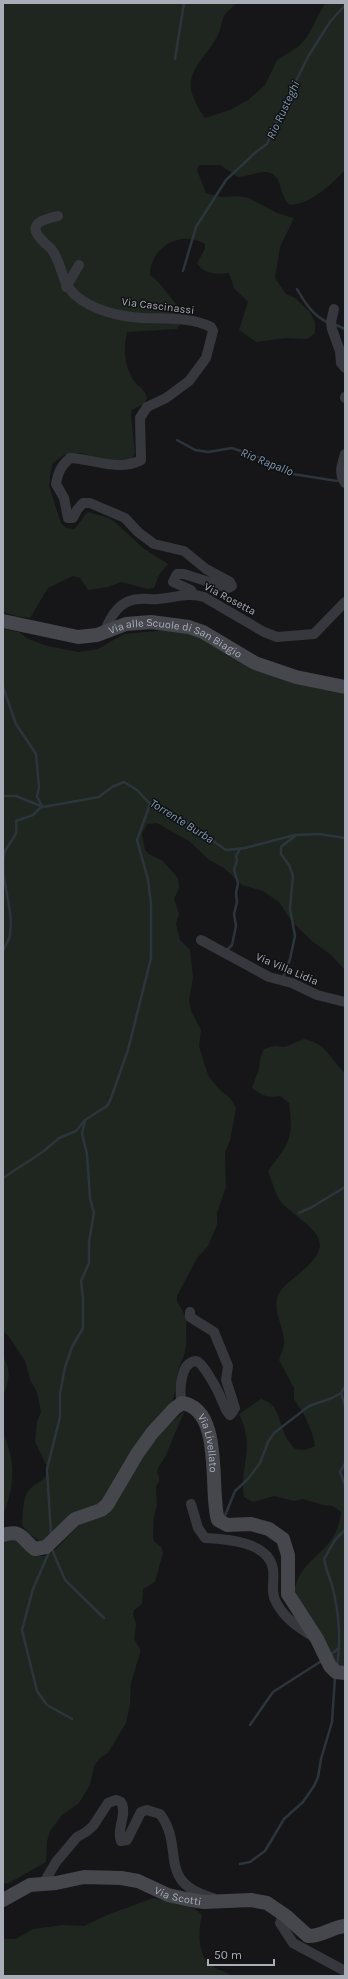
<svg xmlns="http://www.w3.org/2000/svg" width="348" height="1979" font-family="Karla,sans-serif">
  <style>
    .green { fill: #1e261f }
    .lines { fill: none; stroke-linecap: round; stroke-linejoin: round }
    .stream { stroke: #2c353c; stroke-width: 2.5 }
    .street { stroke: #37383d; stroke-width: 10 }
    .secondary { stroke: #45474d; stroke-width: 14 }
    .labels { text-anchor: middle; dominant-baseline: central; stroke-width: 3; stroke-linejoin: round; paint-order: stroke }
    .street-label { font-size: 11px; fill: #a8adb8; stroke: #111113 }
    .water-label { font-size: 12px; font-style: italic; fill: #7f9bb3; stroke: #111113 }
  </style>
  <rect width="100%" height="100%" fill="#161618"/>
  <g class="green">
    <path d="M3 3H237C233 7 226 12 224 16 221 23 221 30 217 37 197 70 176 77 205 118L230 110 248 100 265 85 277 60 299 46 307 37 325 3H345V170C331 185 311 204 290 205 278 196 284 174 266 172 256 172 247 177 238 177L220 165H199L197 170 206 193 221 197 238 196 249 198 277 213 294 218 280 247 275 278 286 294 295 298 310 312 315 322V333L307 339 286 338 256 342 239 330 248 302 234 288 229 273C218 275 203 274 197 263L205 249V244C180 229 150 248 150 275 163 284 169 298 181 309 182 316 182 323 177 329L127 332C123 349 124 366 134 381 139 387 145 389 147 398L145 403 132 410 131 415 135 452 132 462 109 461 80 453 64 455 53 463 51 470 49 486 61 523 66 528 74 529C80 524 82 517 88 512L109 518 115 522 143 548 168 564 159 575 154 588 148 589 121 582 108 587 88 590 80 578 73 576 48 588 30 618 16 616 3 612Z"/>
    <path d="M3 629 19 632 27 638 47 646 79 652 98 649 124 634 167 630H191L294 681 345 694V970L331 955 313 942 293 923 279 902 263 891 242 885 224 868 209 860 189 841 157 823 147 824 142 834 145 850 149 854 163 861 178 878 179 888 174 899 179 914 176 924 180 940 190 950 193 978 189 1000 191 1011 201 1030 199 1046 205 1066 209 1077 219 1089 231 1099 236 1108 230 1141 225 1152 226 1187 217 1213V1225L208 1246 197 1258 177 1296V1301L187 1319C185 1329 187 1337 186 1347 185 1354 182 1359 180 1365 175 1379 176 1393 171 1406L106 1500 41 1542 28 1533 22 1525C23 1516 22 1498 29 1490 37 1481 42 1484 49 1471L35 1442 37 1421 41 1412 37 1392 31 1382 25 1361 8 1335 3 1332Z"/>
    <path d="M304 1039C326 1043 330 1059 345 1073L344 1666H339L332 1658 294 1594C298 1555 337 1556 341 1512L333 1506 323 1505 303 1499 294 1501 274 1496 253 1502 244 1497C239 1466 256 1448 239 1414L261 1399C279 1405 277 1415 283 1430 285 1437 290 1443 295 1449L305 1450 315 1446 313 1436 305 1416 294 1399V1388L279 1360C281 1354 285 1347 284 1340 283 1327 274 1312 277 1298 282 1281 311 1271 319 1250 326 1231 291 1215 281 1202 275 1194 272 1181 268 1171 289 1143 294 1139 289 1103L280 1096C268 1098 262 1096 252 1088L259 1069 260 1059 264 1049 274 1046 285 1047Z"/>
    <path d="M3 1356C12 1372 9 1380 3 1397Z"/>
    <path d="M185 1411C178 1425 172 1441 166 1455 163 1462 158 1465 157 1472 160 1478 160 1481 156 1486L157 1506 154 1515 153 1536 154 1541 162 1548 163 1553 155 1582 143 1589 142 1604 134 1610 133 1614 136 1624 134 1639 140 1649V1653L131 1683 130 1704 126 1723 108 1753 100 1758 94 1766 90 1785 79 1803 62 1815 50 1831 47 1841 46 1862 9 1883 3 1884V1540L14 1538 40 1556H45L54 1551 82 1522 105 1512 142 1454 169 1424Z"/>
    <path d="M3 1433C16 1462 15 1485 3 1515Z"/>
    <path d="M153 1898 194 1908 202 1915C198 1929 198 1954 209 1964 214 1968 223 1971 229 1974V1976H3V1937L6 1939H16L33 1929 63 1925 84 1926 107 1915Z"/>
  </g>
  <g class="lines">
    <g class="stream">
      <polyline points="175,59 184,3"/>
      <polyline points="183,271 196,227 226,180 257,151 267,144 285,103 309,55 330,22 345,5"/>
      <path d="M297 289C305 303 313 316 329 323"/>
      <polyline points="334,324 345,329"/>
      <polyline points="177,440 195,450 208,452 232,448 272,462 293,474 337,481"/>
      <path d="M3 687 16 724 36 754 39 787 37 797 42 806 33 815 16 821C16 825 17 830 16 833 13 841 5 847 4 855 0 881 14 908 10 934 10 939 5 946 3 951"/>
      <polyline points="3,796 16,796 43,807 99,797 112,787 124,782 137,790 150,804 184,820 226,850 245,848 295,835 319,834 345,838"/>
      <polyline points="226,951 232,945 236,926 234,914 237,902 236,893 238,883 234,870 237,860 236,856 240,849"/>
      <polyline points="283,978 290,959 295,936 290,909 293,876 289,865 281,854 281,847 295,836"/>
      <polyline points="3,1178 44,1151 59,1138 76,1131 85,1120 107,1106 110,1101 128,1050 151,958 151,904 148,880 137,840 150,804"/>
      <polyline points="299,1213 312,1207 345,1187"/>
      <polyline points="345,1386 341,1393 345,1406"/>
      <polyline points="345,1463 340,1472 345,1485"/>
      <polyline points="224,1518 235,1491 248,1479 260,1463 268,1442 274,1433 309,1406 332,1398 341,1393"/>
      <polyline points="51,1534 47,1469 60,1417 60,1394 65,1367 72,1347 83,1328 83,1298 81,1281 89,1263 89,1242 94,1213 90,1198 87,1154 82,1134 85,1120"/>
      <polyline points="52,1547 53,1552 65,1580 104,1618"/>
      <polyline points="50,1550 33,1589 22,1630 37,1691 47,1705 72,1719"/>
      <polyline points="330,1655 339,1648"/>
      <path d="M337 1666C341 1641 339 1614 333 1589 330 1579 326 1569 324 1559L335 1540 345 1530"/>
      <polyline points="250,1725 273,1692 323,1660"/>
      <polyline points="240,1864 250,1862 265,1851 284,1819 303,1802 314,1786 318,1777 321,1759 332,1722 335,1677"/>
    </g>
    <g class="street">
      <path d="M58 216C45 219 26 223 41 239 44 243 49 246 52 250 63 265 60 281 75 295 92 310 120 317 143 318 165 319 191 317 211 327L213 331 206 358 189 381 166 398 147 407 140 418 141 460C119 472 93 459 70 458 61 466 58 472 56 484L64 498 68 518H73L77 510 83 503H90L125 518 138 532 154 544 184 551 206 569 230 582 232 586 228 588 184 574H177L173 582 191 590 193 594"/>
      <polyline points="66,287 79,265"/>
      <polyline points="334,309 331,322 332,329 340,351 341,363 345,368"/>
      <polyline points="345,397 345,398"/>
      <path d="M345 454C342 465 338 473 345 483"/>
      <path d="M104 632C111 616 120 599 140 599 146 598 152 600 158 599 175 598 187 592 204 597L264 632 277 637 314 634 345 602"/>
      <polyline points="201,940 269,977 292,983 317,995 345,1002"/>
      <path d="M182 1403C179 1392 180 1362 196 1361 203 1362 219 1392 222 1401 225 1406 225 1411 230 1415L232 1413 235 1408 226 1380 228 1366 214 1332 190 1317V1312"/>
      <path d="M191 1504 198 1528 205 1538C227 1539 269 1542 273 1569 275 1580 270 1592 276 1602 284 1618 299 1628 314 1637"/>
      <path d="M43 1884 56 1862 77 1837 86 1832 93 1826 108 1803 116 1800 121 1802C128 1813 116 1829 121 1841L127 1840 141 1812 147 1810 160 1814C186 1848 155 1882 213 1898"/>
      <polyline points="286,1916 282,1918 280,1923 293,1943 345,1971"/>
    </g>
    <g class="secondary">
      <path id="s1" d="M3 621 78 637 97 635 126 624 151 622 189 627 203 632 255 663 296 677 345 687"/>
      <path id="s2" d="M3 1535C24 1529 21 1540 35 1549L46 1547 75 1519 101 1510 107 1505 137 1454 152 1433 174 1409 182 1403C224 1409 209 1491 218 1520L227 1525 251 1524 258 1526 269 1529 283 1539 288 1555V1594L317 1639 330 1666 336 1672 345 1673"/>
      <path id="s3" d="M3 1900 30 1885 56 1883 84 1877 121 1878 138 1881 168 1895 186 1899 204 1902 251 1900 267 1903 286 1916 308 1936C320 1937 332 1927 345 1926"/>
    </g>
  </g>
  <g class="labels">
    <g class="street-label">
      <text transform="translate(158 306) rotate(7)">Via Cascinassi</text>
      <text transform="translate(230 599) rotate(28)">Via Rosetta</text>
      <text stroke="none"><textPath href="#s1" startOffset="179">Via alle Scuole di San Biagio</textPath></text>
      <text transform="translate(287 969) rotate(23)">Via Villa Lidia</text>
      <text stroke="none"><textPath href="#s2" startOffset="305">Via Livellato</textPath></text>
      <text stroke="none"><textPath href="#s3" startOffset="183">Via Scotti</textPath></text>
    </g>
    <g class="water-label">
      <text transform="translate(283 110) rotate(-65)">Rio Rusteghi</text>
      <text transform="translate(267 462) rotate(22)">Rio Rapallo</text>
      <text transform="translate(182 821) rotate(32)">Torrente Burba</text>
    </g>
  </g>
  <rect width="348" height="1979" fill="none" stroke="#a8adb8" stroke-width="8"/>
  <path d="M208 1959v6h66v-6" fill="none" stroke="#a8adb8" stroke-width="2"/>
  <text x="214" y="1959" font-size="12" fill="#a8adb8" stroke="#111113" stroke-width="3" paint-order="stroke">50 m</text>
</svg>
